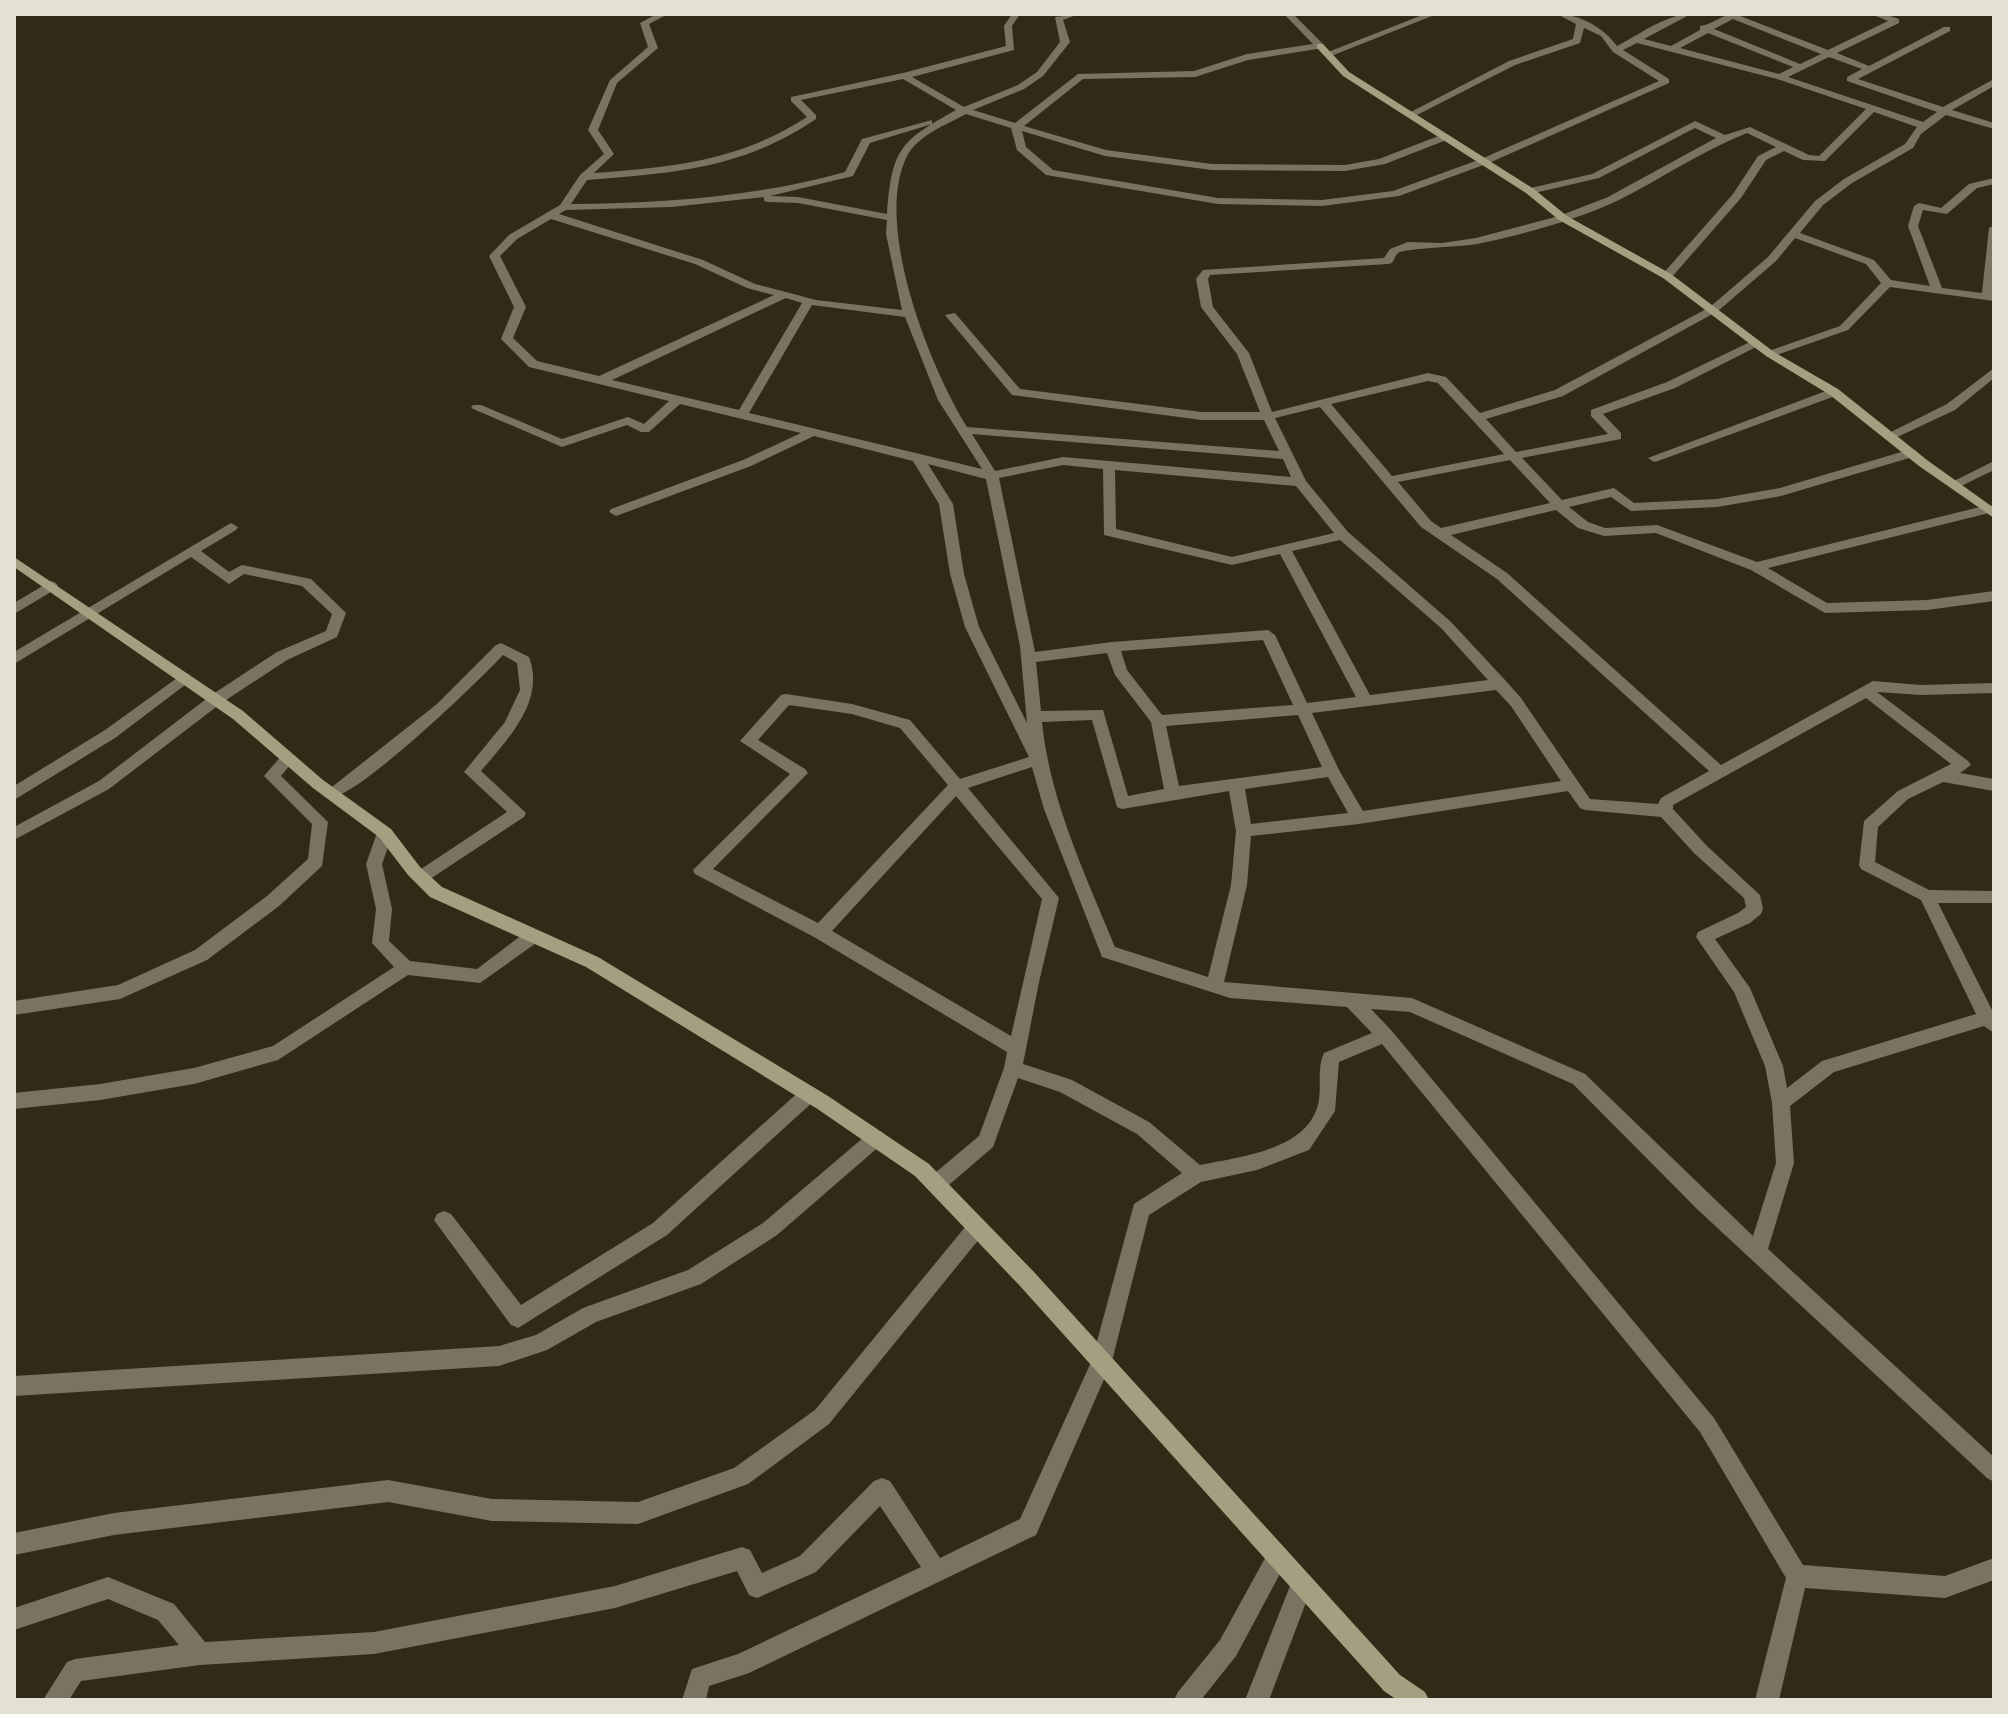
<svg xmlns="http://www.w3.org/2000/svg" width="2008" height="1714" font-family="'Archivo Narrow',sans-serif">
  <style>
    .lines { fill: none; stroke-linecap: round; stroke-linejoin: round }
    .street { fill: #797462; fill-rule: evenodd }
    .secondary { fill: #a59e80; fill-rule: evenodd }
  </style>
  <rect width="100%" height="100%" fill="#302b17"/>
  <g class="lines">
    <g class="street">
      <path d="M657 14H668L649 24 658 48 617 83 598 130 614 154 594 173C673 167 739 161 807 117L791 101V97L903 73 1006 46 1004 26 1012 14H1020L1012 26 1014 50 912 77 964 107 1018 85 1037 72 1060 42 1055 17 1079 14 1063 20 1070 42 1043 76 1024 89 973 110 1015 123 1078 74 1194 71 1247 54 1313 44 1284 14H1293L1323 44V48L1248 60 1195 77 1083 79 1024 126 1106 150 1212 164 1345 165 1379 159 1441 135H1449V139L1385 164 1345 171 1212 170 1105 156 1022 131 1026 147 1053 170 1218 198 1322 200 1393 191 1481 159 1659 81 1613 52 1601 36 1584 28 1580 43 1515 65 1413 117 1405 115 1509 61 1573 39 1576 24 1557 14C1580 14 1604 28 1617 46 1637 36 1666 14 1691 14L1644 39 1671 46 1700 30V26C1712 25 1722 14 1735 14L1828 50 1888 21 1871 14H1884L1899 19V23L1837 53 1869 66 1944 27H1950V31L1858 79 1943 107 1994 79V86L1952 110 1994 123V129L1946 115 1921 134 1913 148 1852 183 1823 205 1800 233 1874 260 1891 280 1930 286 1908 226 1914 206 1919 203 1941 208 1969 184 1994 178V184L1977 188 1947 214 1923 210 1918 226 1942 288 1982 293 1989 228 1994 225V301L1890 287 1848 330 1774 356H1766V352L1840 326 1881 283 1866 264 1795 238 1776 261 1718 311 1563 396 1486 419 1516 452 1608 434 1591 416V410L1667 382 1752 341H1760V345L1675 388 1603 414 1621 433V439L1522 458 1562 500 1614 488 1634 503 1717 499 1780 488 1908 450H1916V456L1781 496 1717 507 1631 511 1611 497 1569 507 1588 522 1605 528 1657 525 1757 562 1988 505 1993 506V512L1768 568 1827 603 1927 600 1994 591V601L1927 610 1825 613 1751 570 1656 533 1604 536 1578 528 1556 510 1451 535 1507 573 1721 765 1873 681 1921 685 1994 683V693L1921 695 1877 692 1968 761 1971 765 1960 773 1994 779V791L1943 782 1908 799 1878 827 1875 862 1929 890 1994 891V903H1938L1994 1014V1033L1984 1026 1834 1072 1790 1106 1794 1163 1768 1249 1994 1457V1482L1987 1478 1697 1209 1573 1084 1410 1012 1371 1009 1391 1030 1714 1418 1803 1565 1945 1576 1994 1558V1580L1945 1598 1805 1588 1779 1700H1755L1786 1578 1700 1432 1382 1044 1339 1062 1335 1111 1309 1150 1257 1170 1201 1182 1149 1215 1112 1361 1036 1535 749 1673 709 1686 706 1700H682L692 1669 738 1654 921 1567 880 1506 816 1572 757 1598 749 1595 737 1571 615 1608 374 1654 200 1665 81 1681 69 1700H43L67 1662 75 1659 179 1645 158 1620 108 1599 14 1630V1608L108 1577 174 1604 205 1642 374 1632 615 1586 742 1547 750 1550 762 1573 800 1556 874 1481 882 1478 890 1481 940 1558 1020 1519 1092 1360 1134 1204 1182 1173 1137 1134 1060 1092 1018 1078 993 1147 943 1190 936 1193 929 1190 927 1184 929 1178 979 1136 1004 1068 1007 1052 814 937 695 874 693 870 790 774 740 741 781 695 786 694 852 704 910 720 960 779 1029 757 965 627 950 574 939 504 913 461 814 436 751 466 616 516 609 512 611 509 743 460 801 433 680 404 649 432H641L627 425 562 447 471 408 473 405H481L562 439 628 417 644 424 669 401 529 367 501 339 514 307 489 256 509 235 560 205 580 175 604 154 588 130 610 80 648 47 640 23ZM1733 19 1821 54 1800 64 1714 29ZM1708 33 1793 67 1779 74 1680 48ZM1637 43 1777 79 1866 109 1819 156 1809 155 1750 127 1725 135 1695 121 1592 174 1526 189V193L1530 194 1599 178 1695 128 1716 138 1608 197 1559 216 1476 238 1442 243 1408 242 1390 249 1384 258 1203 270 1196 279 1201 307 1237 354 1260 412H1202L1020 389 955 313 945 315 1012 395 1202 420H1264L1279 451 967 427C929 366 873 224 907 156 918 135 946 125 966 114L1011 128 1017 150 1046 175 1218 204 1322 206 1399 196 1489 163 1669 83V79L1623 50ZM1829 57 1862 69 1847 77V81L1937 112 1923 122 1788 77ZM903 79 956 110C901 141 892 147 887 214L798 197 770 196 853 176 870 143 932 124V120L862 139 845 172C755 197 664 203 571 204L587 180C674 173 742 169 816 119V115L801 100ZM1874 112 1917 127 1905 144 1844 179 1815 201 1768 257 1710 307 1555 390 1480 413 1446 377 1428 373 1272 412 1249 353 1213 307 1208 279 1210 275 1388 264 1392 263C1394 260 1395 256 1398 253 1405 248 1462 247 1477 244 1523 234 1574 221 1617 201 1661 179 1701 151 1747 133L1776 147 1758 156 1733 194 1661 276 1671 278 1741 198 1766 160 1784 151 1803 160 1825 161ZM764 197V201L768 202 798 203 887 220 886 234 902 310 816 300 755 284 703 260 559 214 566 210 672 207ZM551 219 695 264 747 288 774 295 599 376 537 361 513 338 526 307 500 256 517 239ZM786 298 802 303 739 410 612 380ZM812 305 905 317 938 400 982 469 749 413ZM1428 381 1438 383 1504 454 1392 476 1331 404ZM1320 407 1421 527 1497 579 1709 771 1661 798 1658 804 1590 799 1521 698 1505 680 1451 622 1348 532 1306 481 1275 418ZM972 434 1283 459 1291 477 1063 457 995 471ZM1510 460 1550 503 1441 528 1431 521 1398 482ZM928 464 986 479 1020 646 1027 723 979 627 964 574 953 504ZM1063 465 1103 469 1104 535 1232 565 1280 554 1356 697 1307 703 1275 635 1268 630 1112 642 1035 652 999 478ZM1115 470 1296 486 1334 533 1232 557 1116 529ZM1340 540 1441 628 1488 680 1370 695 1292 551ZM1263 640 1293 705 1162 715 1127 670 1121 651ZM1107 653 1115 675 1151 722 1164 789 1128 796 1103 710 1041 711 1036 662ZM1496 690 1511 706 1561 781 1363 811 1339 770 1312 713ZM1866 698 1951 764 1898 791 1864 821 1859 865 1861 869 1921 900 1976 1014 1822 1061 1787 1088 1783 1066 1750 988 1715 939 1750 923 1761 914 1763 909 1760 895 1707 846 1673 809V805ZM789 705 852 714 900 728 948 785 818 923 713 869 808 773 805 769 758 740ZM1298 715 1322 767 1179 786 1166 726ZM1092 720 1117 807 1122 809 1229 791 1236 831 1231 885 1208 977 1115 947C1085 874 1050 801 1042 722ZM1032 767 1044 809 1102 957 1230 998 1347 1007 1372 1033 1324 1053C1316 1070 1323 1090 1317 1108 1303 1151 1238 1157 1200 1165L1149 1122 1072 1080 1023 1064 1039 982 1059 898 968 788ZM1328 777 1348 813 1251 824 1245 789ZM1568 791 1580 808 1585 810 1661 817 1695 854 1744 898 1746 907 1738 913 1698 932 1696 937 1734 992 1765 1066 1772 1103 1776 1163 1753 1236 1585 1074 1412 998 1224 982 1247 885 1251 836 1359 824ZM956 796 1042 899 1011 1036 832 931Z"/>
      <polygon points="1425,14 1437,14 1331,56 1323,54"/>
      <polygon points="1994,368 1994,378 1955,410 1893,439 1889,440 1883,436 1947,404"/>
      <polygon points="1834,388 1840,392 1838,395 1658,461 1654,462 1648,458"/>
      <polygon points="1994,461 1994,470 1959,487 1949,487 1948,484"/>
      <polygon points="231,523 238,527 236,530 201,551 229,572 242,565 311,579 346,613 337,637 287,660 220,704 109,789 14,840 14,827 99,781 210,696 277,652 326,631 332,614 302,586 244,574 229,584 191,557 14,664 14,652"/>
      <polygon points="51,581 56,583 58,586 56,589 14,614 14,603"/>
      <path d="M501 643 529 657C546 701 507 740 481 771L526 813 524 817 427 881H415L413 877 415 873 507 812 464 772 505 722 520 690 517 663 503 655C481 679 351 805 326 798L323 794 437 704 496 645Z"/>
      <polygon points="184,673 189,674 191,678 189,682 115,738 14,800 14,786 105,730"/>
      <polygon points="288,752 296,758 281,776 328,822 322,866 279,906 207,960 120,999 14,1015 14,1001 118,985 195,950 267,896 308,859 312,824 264,776 283,754"/>
      <polygon points="385,827 393,833 382,864 392,909 389,941 410,961 477,969 527,931 539,931 541,936 539,941 480,983 408,975 278,1060 194,1084 100,1100 14,1109 14,1093 100,1084 194,1068 273,1046 394,967 372,943 376,909 366,864 377,833"/>
      <polygon points="809,1086 815,1088 818,1094 815,1100 667,1235 518,1328 511,1325 434,1220 437,1214 444,1211 451,1214 521,1305 653,1223 803,1088"/>
      <polygon points="876,1130 882,1132 885,1138 882,1144 777,1235 701,1284 596,1322 547,1350 499,1366 14,1396 14,1376 499,1346 536,1335 583,1308 688,1270 763,1223 870,1132"/>
      <polygon points="977,1218 984,1221 987,1227 984,1233 829,1424 748,1484 638,1524 492,1521 388,1502 114,1535 14,1555 14,1533 114,1513 388,1480 492,1499 638,1502 734,1468 815,1410 970,1221"/>
      <polygon points="1278,1546 1286,1549 1289,1557 1236,1656 1201,1700 1174,1700 1178,1692 1220,1640 1270,1549"/>
      <polygon points="1302,1573 1310,1576 1313,1584 1269,1700 1245,1700 1294,1576"/>
    </g>
    <g class="secondary">
      <polygon points="1317,44 1323,44 1349,72 1534,189 1567,216 1671,274 1774,352 1838,389 1927,460 1994,508 1994,518 1919,466 1830,395 1766,356 1663,278 1559,220 1526,193 1343,76 1317,48"/>
      <polygon points="14,557 243,711 323,780 391,829 420,867 442,887 598,957 828,1096 929,1164 1034,1272 1400,1675 1425,1692 1429,1700 1397,1700 1384,1691 1020,1286 915,1176 816,1108 586,967 430,897 408,875 379,837 313,788 233,719 14,567"/>
    </g>
  </g>
  <rect width="2008" height="1714" fill="none" stroke="#e3e1d4" stroke-width="32"/>
</svg>
